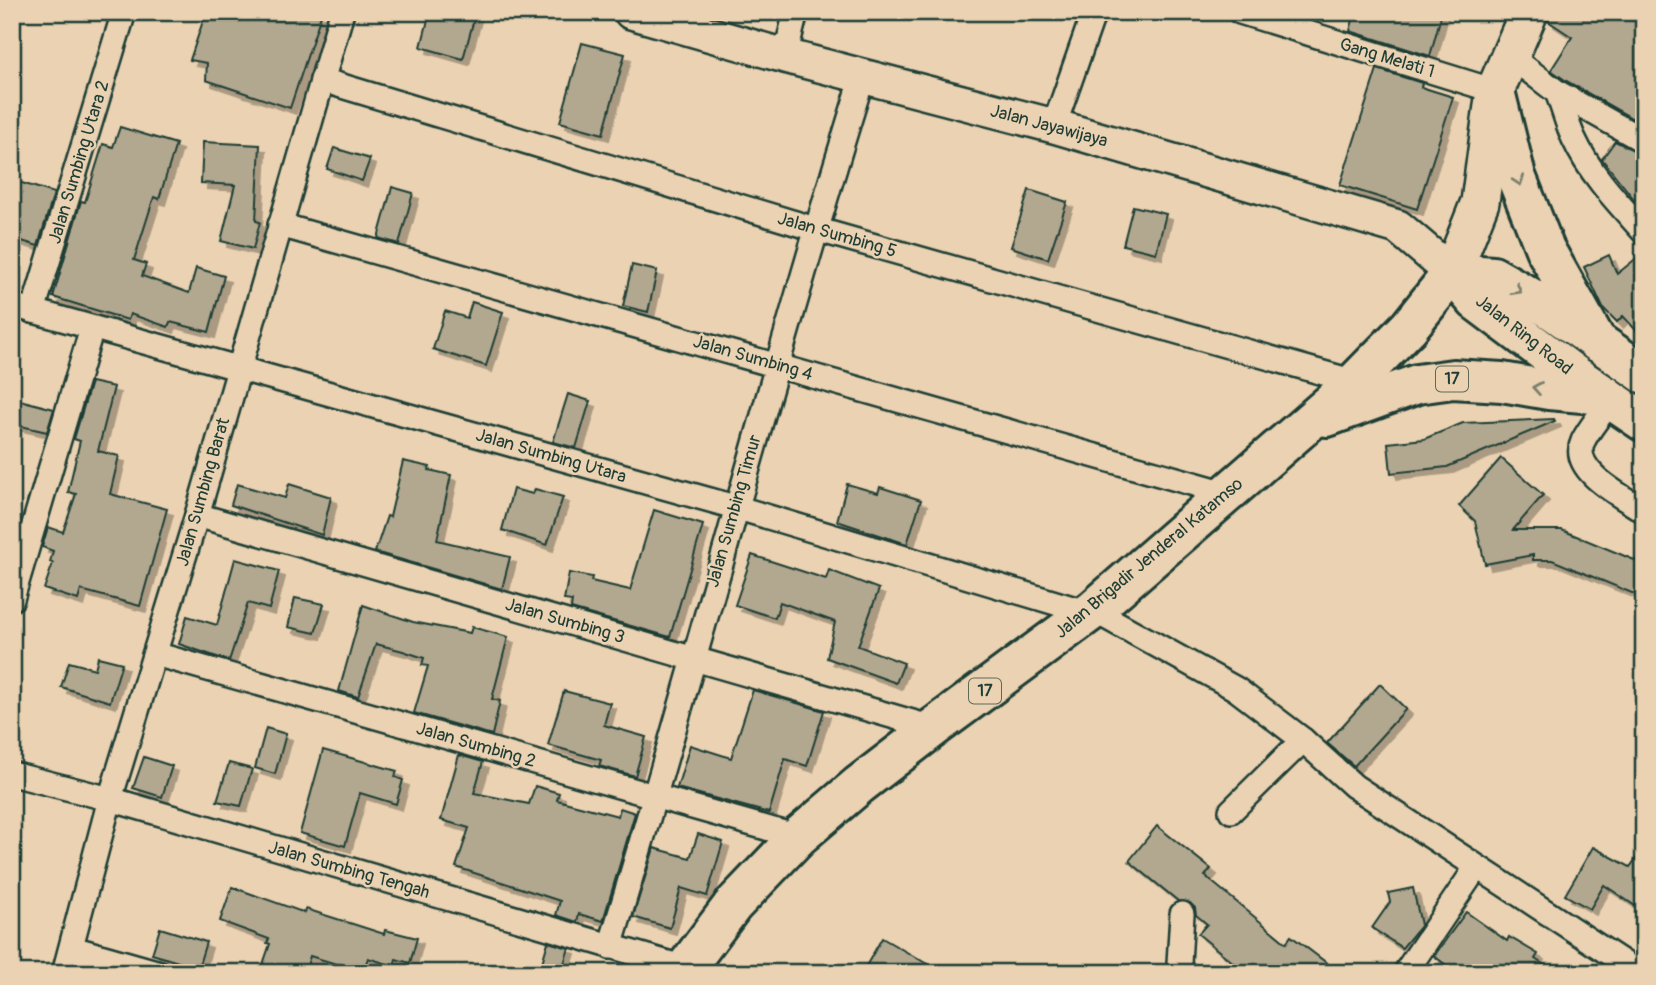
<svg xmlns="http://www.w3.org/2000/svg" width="1656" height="985" font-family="Pangolin,sans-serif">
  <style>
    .building { fill: #b2a88f; stroke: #1f3d34; stroke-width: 2; filter: url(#shadow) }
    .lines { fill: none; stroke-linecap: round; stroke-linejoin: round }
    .street-casing { stroke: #1f3d34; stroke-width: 28 }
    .secondary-casing { stroke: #1f3d34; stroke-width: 38 }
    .primary-casing { stroke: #1f3d34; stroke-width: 42 }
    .highway-casing { stroke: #1f3d34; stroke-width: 44 }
    .street { stroke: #ead2b2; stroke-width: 23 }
    .secondary { stroke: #ead2b2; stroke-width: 33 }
    .primary { stroke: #ead2b2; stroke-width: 37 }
    .highway { stroke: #ead2b2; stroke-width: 38 }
    .oneway { stroke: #7a806d }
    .labels { text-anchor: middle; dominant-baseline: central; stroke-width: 5; stroke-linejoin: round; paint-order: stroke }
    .shield { fill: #ead2b2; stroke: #5c6a5a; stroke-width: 2 }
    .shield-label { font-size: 16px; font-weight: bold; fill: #1f3d34 }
    .street-label { font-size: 18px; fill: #1f3d34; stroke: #ead2b2 }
  </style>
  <defs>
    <filter id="shadow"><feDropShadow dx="6" dy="6" stdDeviation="0" flood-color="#0004"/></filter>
  </defs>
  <rect width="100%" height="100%" fill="#ead2b2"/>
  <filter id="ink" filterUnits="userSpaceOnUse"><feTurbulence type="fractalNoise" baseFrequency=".0143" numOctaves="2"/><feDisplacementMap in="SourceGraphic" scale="14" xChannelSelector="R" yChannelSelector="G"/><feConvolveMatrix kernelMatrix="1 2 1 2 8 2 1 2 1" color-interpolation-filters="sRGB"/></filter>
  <g filter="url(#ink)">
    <g class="building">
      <polygon points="206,12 322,12 290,108 206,80 207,63 190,60"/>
      <polygon points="430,12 476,12 463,59 421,47"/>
      <polygon points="1355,12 1442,12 1430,56 1350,31"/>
      <polygon points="1550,12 1644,12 1644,125 1565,80 1551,70 1572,37 1548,21"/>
      <polygon points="582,43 625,54 603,134 560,122"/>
      <polygon points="1377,69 1422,83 1421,87 1453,97 1417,209 1340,185"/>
      <polygon points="120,127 176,144 159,199 154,197 134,260 146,264 142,276 189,293 196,268 224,276 209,332 170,322 168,327 130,314 128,320 53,297 81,201 85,202 103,144 113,147"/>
      <polygon points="1615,141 1644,155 1644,207 1634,199 1602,159"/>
      <polygon points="203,142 260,145 256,221 260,222 253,249 221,241 235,185 201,183"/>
      <polygon points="334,148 370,159 362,181 327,169"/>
      <polygon points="12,180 54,193 38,246 12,238"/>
      <polygon points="392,187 413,193 399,244 378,238"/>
      <polygon points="1029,190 1067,202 1048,259 1011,247"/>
      <polygon points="1133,206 1166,214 1156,253 1123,245"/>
      <polygon points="1644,252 1644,339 1623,316 1617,322 1603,308 1584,267 1609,255 1617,274"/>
      <polygon points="632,265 657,271 648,312 623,306"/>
      <polygon points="472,302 503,312 486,366 433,349 445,311 467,318"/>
      <polygon points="91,382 114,387 98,451 119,456 110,494 167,509 140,606 81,590 78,600 44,589 53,563 50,562 53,551 42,547 48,527 63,532 76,494 68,492 80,441 74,439"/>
      <polygon points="568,394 590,401 576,448 553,442"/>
      <polygon points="12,398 54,409 47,432 12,424"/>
      <polygon points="1554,419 1555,421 1447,467 1391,473 1388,443 1424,439 1463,423"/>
      <polygon points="1501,458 1543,495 1513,530 1562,530 1644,564 1644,598 1552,560 1533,560 1533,555 1485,564 1475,521 1459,506"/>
      <polygon points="403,461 430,467 429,470 451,475 437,540 510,557 502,589 375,552 387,516 390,517"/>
      <polygon points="237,484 285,498 289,484 331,497 322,535 231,505"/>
      <polygon points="847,484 878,493 880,487 921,500 907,544 837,521"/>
      <polygon points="513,489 533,494 535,489 563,497 547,545 502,530"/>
      <polygon points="654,510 703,525 670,637 571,609 572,601 564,600 569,573 592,577 591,581 630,590"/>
      <polygon points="752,555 826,579 829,570 879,589 858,646 904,663 896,683 827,658 835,622 780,602 775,618 735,605"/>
      <polygon points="235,559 279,571 269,609 248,603 229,661 179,644 187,616 217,625"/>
      <polygon points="295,598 324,604 315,633 288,627"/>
      <polygon points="363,605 413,622 470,633 472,627 508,637 492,699 500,701 492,735 414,713 428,666 422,665 424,658 403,651 376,644 358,697 339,691"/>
      <polygon points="98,657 122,663 110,702 61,687 69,662 95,669"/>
      <polygon points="1380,684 1406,709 1354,766 1327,743"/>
      <polygon points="753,690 824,711 807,766 785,759 769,813 677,788 690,745 731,758"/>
      <polygon points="564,691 610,703 604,725 646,737 635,776 599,766 601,760 548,745"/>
      <polygon points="266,728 286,734 275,774 255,768"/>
      <polygon points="323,750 397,771 395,777 403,780 396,804 360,793 345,846 300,833"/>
      <polygon points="459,755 483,762 474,793 529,804 535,786 559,793 557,800 618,816 620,808 635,813 603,921 579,914 577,922 556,915 560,901 456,867 469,828 441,820"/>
      <polygon points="144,757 172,766 162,797 133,788"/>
      <polygon points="229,763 252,769 241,806 217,801"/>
      <polygon points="1157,826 1211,869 1205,876 1286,943 1291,936 1340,973 1246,973 1198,934 1207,924 1196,915 1195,908 1190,903 1178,901 1129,861"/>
      <polygon points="698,834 723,842 707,896 681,888 670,928 633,917 654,848 690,858"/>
      <polygon points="1593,847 1630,867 1644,848 1644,912 1604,885 1590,909 1565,895"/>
      <polygon points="232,887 305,913 306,909 384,934 385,930 417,938 410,963 396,959 394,966 368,958 363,972 310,956 305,973 260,973 270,944 267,943 269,939 220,921"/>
      <polygon points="1413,888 1421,925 1402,948 1372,928 1390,902 1388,893"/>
      <polygon points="1466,912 1507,941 1509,937 1538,954 1535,959 1557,973 1457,973 1434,956"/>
      <polygon points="160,928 206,942 198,968 152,954"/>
      <polygon points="882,938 943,973 862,973"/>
      <polygon points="548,942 569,948 561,973 539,973"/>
    </g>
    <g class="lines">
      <defs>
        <g id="street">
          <polyline points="1240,12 1495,91"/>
          <polyline points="785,56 796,12"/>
          <polyline points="1510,56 1557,92 1644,141"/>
          <polyline points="322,80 815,229 1355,382"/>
          <path d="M1557 92C1563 107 1567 124 1574 139 1590 174 1618 203 1644 232"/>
          <polyline points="1054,126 1094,12"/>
          <polyline points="280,225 1226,493"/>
          <polyline points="12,305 735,507 1089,613"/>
          <polyline points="33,311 124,12"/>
          <path d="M1612 400C1602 413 1590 427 1583 441 1569 471 1624 497 1644 511"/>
          <polyline points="197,515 933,728"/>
          <polyline points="12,599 92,328"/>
          <polyline points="1093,610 1236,689 1303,740 1354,786 1639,973"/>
          <polyline points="155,654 798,837"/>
          <polyline points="12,774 110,799 685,968"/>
          <polyline points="1231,811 1303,740"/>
          <polyline points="1182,914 1179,963 1183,973"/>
          <path d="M610 947C698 658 773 365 863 76"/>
          <polyline points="72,948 160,973"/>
          <polyline points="64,973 110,799 197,515 342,12"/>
          <polyline points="1405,973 1476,868"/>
        </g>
        <polyline id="secondary" points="631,12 785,56 1054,126 1398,227 1452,273"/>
        <polyline id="primary" points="1452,273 1480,202 1495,91 1529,12"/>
        <g id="highway">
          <polyline points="1495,91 1516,176 1545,249 1597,342"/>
          <polyline points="1452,273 1476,301 1576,376 1644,422"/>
          <polyline points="1452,273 1493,276 1549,308 1644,374"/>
          <polyline points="1327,417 1417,384 1453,379 1502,382 1549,390 1605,395"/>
          <polyline points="682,973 733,905 798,837 859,785 933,728 1093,610 1355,382 1409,327 1452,273"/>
        </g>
      </defs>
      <use href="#street" class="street-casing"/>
      <use href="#secondary" class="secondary-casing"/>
      <use href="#primary" class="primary-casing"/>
      <use href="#highway" class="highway-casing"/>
      <use href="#street" class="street"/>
      <use href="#secondary" class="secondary"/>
      <use href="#primary" class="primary"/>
      <use href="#highway" class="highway"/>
    </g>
    <defs><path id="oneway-chevron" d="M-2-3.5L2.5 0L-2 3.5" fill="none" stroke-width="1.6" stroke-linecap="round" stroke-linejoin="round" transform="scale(1.75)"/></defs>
    <g class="oneway">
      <use href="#oneway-chevron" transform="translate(1519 181) rotate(71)"/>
      <use href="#oneway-chevron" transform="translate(1517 290) rotate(30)"/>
      <use href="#oneway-chevron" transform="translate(1537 388) rotate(-170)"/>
    </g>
  </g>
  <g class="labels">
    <g class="shield">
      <rect x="1436" y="366.5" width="32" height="25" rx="5"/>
      <rect x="969" y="678.5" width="32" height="25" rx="5"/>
    </g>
    <g class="shield-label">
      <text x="1452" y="379">17</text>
      <text x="985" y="691">17</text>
    </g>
    <g class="street-label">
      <text transform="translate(1387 58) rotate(17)">Gang Melati 1</text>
      <text transform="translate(1049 126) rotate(15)">Jalan Jayawijaya</text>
      <text transform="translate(79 162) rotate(-73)">Jalan Sumbing Utara 2</text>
      <text transform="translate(837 235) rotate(16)">Jalan Sumbing 5</text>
      <text transform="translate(1524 335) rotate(38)">Jalan Ring Road</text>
      <text transform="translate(753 358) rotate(16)">Jalan Sumbing 4</text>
      <text transform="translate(551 456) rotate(16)">Jalan Sumbing Utara</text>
      <text transform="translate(203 492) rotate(-74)">Jalan Sumbing Barat</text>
      <text transform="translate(734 511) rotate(-74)">Jalan Sumbing Timur</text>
      <text transform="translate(1149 558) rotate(-40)">Jalan Brigadir Jenderal Katamso</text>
      <text transform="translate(565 621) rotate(16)">Jalan Sumbing 3</text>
      <text transform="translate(476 745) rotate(16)">Jalan Sumbing 2</text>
      <text transform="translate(349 870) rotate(16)">Jalan Sumbing Tengah</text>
    </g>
  </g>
  <rect width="1656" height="985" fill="none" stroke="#ead2b2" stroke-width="42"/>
  <rect x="21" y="21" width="1614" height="943" fill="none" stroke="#1f3d34" stroke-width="2.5" filter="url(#ink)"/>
</svg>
